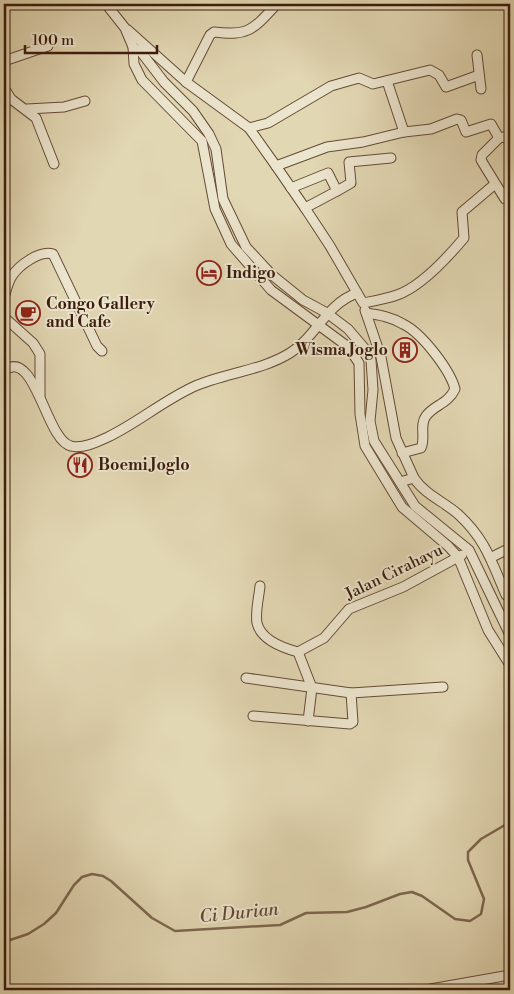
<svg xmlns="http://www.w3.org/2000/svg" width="514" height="994" font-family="'Libre Bodoni',serif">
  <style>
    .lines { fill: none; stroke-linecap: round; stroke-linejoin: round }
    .stream { stroke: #7d664f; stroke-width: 2.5 }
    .minor-casing { stroke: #654b36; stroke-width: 11 }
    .minor { stroke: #ece5ce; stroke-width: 9 }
    .labels { text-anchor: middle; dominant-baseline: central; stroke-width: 4; stroke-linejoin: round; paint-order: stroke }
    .poi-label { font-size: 16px; font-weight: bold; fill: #3b1c0d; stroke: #ece5ce; text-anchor: start }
    .street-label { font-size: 16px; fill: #3b1c0d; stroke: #ece5ce }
    .water-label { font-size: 18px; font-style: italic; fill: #624734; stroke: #ece5ce }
  </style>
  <rect width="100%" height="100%" fill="#e2d7b3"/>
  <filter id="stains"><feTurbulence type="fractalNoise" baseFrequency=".004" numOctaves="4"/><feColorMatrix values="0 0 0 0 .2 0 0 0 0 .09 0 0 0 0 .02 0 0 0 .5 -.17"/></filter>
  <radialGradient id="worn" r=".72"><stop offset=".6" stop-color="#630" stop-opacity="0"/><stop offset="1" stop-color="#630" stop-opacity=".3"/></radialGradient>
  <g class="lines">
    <polyline class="stream" points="4,942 28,934 44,924 56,913 74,885 82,877 92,874 103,876 111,881 152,918 175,931 280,925 306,913 347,912 366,907 400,894 412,892 422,896 455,919 470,921 481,914 484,899 468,860 468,852 481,839 510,822"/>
    <defs>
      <g id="minor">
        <polyline points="106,4 125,28 133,47 134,64 142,80 202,141 215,209 231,244 271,290 347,346 359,363 360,414 365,446 402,507 448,546 458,557 488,630 510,665"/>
        <polyline points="128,30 186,82 249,128 268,123 331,86 359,78 373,84 430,70 439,75 446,87 479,75"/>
        <polyline points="133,47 141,52 164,82 193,111 209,134 216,149 223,199 246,247 272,275 303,300 327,313 348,329 366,350 371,360 373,390 370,421 374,441 415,506 469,550 510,635"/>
        <polyline points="477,55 481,89"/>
        <polyline points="4,61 48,46"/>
        <polyline points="387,81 404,132"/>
        <path d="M186 82 210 35 214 32C247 36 252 31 275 6"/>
        <polyline points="4,88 11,99 36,118 54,164"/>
        <polyline points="27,109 64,107 85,101"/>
        <polyline points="249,128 276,166 327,147 363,142 404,132 431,129 457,119 461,120 466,132 491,124 499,138 510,136"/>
        <polyline points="499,138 482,155 481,160 505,199"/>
        <polyline points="276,166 305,208 337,191"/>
        <polyline points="291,188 328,173 337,191 351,183 349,162 391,158"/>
        <path d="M305 208 330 246 363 303C374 301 386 299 397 295 420 287 448 257 464 238L462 212 495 184"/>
        <path d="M4 298C6 291 8 282 12 276 19 265 40 250 53 254L97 346 102 351"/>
        <polyline points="365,310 381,357 396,438 414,478"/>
        <path d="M366 313C380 315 391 317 403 324 422 333 450 370 455 389 448 404 434 405 426 416 419 425 426 438 421 448L402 453"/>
        <polyline points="4,317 33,343 40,354 40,396"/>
        <path d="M4 371C35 346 46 441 71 446 83 449 97 442 108 437 137 423 163 401 193 387 224 373 261 371 290 353 316 337 326 304 357 293"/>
        <path d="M400 482 414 478C425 495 445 502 459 515 486 540 492 563 506 595L510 598"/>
        <polyline points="492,557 510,548"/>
        <path d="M260 586C259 597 255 612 257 623 261 640 283 648 298 652L324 638 349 609 403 587 462 555"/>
        <polyline points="298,652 312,688 308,721"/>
        <polyline points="246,678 351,693 443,687"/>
        <polyline points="253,716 350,724 353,722 351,693"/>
        <polyline points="425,990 510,975"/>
      </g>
    </defs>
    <use href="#minor" class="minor-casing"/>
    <use href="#minor" class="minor"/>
  </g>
  <defs>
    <symbol id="hotel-ring" viewBox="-11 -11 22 22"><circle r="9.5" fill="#ece5ce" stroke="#8f2418" stroke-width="1.5"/><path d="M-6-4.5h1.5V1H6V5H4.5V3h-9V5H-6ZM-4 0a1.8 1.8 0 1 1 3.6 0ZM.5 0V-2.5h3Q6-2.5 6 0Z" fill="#8f2418"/></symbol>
    <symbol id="cafe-ring" viewBox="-11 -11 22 22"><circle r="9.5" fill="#ece5ce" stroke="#8f2418" stroke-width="1.5"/><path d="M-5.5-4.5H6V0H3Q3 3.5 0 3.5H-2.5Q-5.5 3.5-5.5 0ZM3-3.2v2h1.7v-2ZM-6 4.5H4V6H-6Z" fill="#8f2418"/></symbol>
    <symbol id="building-ring" viewBox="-11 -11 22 22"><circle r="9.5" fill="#ece5ce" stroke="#8f2418" stroke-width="1.5"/><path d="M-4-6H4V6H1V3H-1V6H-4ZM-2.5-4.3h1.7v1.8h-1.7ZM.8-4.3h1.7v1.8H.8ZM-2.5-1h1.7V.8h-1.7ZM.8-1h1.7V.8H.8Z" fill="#8f2418"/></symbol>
    <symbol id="restaurant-ring" viewBox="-11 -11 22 22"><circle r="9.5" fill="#ece5ce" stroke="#8f2418" stroke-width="1.5"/><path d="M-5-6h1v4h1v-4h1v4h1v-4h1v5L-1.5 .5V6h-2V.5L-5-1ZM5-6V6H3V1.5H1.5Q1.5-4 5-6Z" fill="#8f2418"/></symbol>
  </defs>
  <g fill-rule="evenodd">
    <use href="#hotel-ring" x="195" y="259" width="28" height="28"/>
    <use href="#cafe-ring" x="14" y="299" width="28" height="28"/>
    <use href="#building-ring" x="391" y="336" width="28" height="28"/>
    <use href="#restaurant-ring" x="66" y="451" width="28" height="28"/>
  </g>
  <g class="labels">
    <g class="poi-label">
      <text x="226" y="273">Indigo</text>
      <text x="46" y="304">Congo Gallery<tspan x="46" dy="18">and Cafe</tspan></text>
      <text x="388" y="350" text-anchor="end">Wisma Joglo</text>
      <text x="98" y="465">Boemi Joglo</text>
    </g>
    <g class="street-label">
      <text transform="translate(394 572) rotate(-26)">Jalan Cirahayu</text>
    </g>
    <g class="water-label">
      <text transform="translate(239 913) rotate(-6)">Ci Durian</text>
    </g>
  </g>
  <rect width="514" height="994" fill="none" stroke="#e2d7b3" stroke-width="20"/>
  <rect x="5" y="5" width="504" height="984" fill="none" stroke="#3b1c0d" stroke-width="2.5"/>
  <rect x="10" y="10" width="494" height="974" fill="none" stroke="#3b1c0d"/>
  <path d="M25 45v8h132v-8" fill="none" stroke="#3b1c0d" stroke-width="2.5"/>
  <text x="32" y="45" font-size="15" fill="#3b1c0d" stroke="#ece5ce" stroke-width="4" paint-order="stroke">100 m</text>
  <rect width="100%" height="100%" filter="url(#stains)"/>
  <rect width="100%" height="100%" fill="url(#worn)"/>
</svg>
